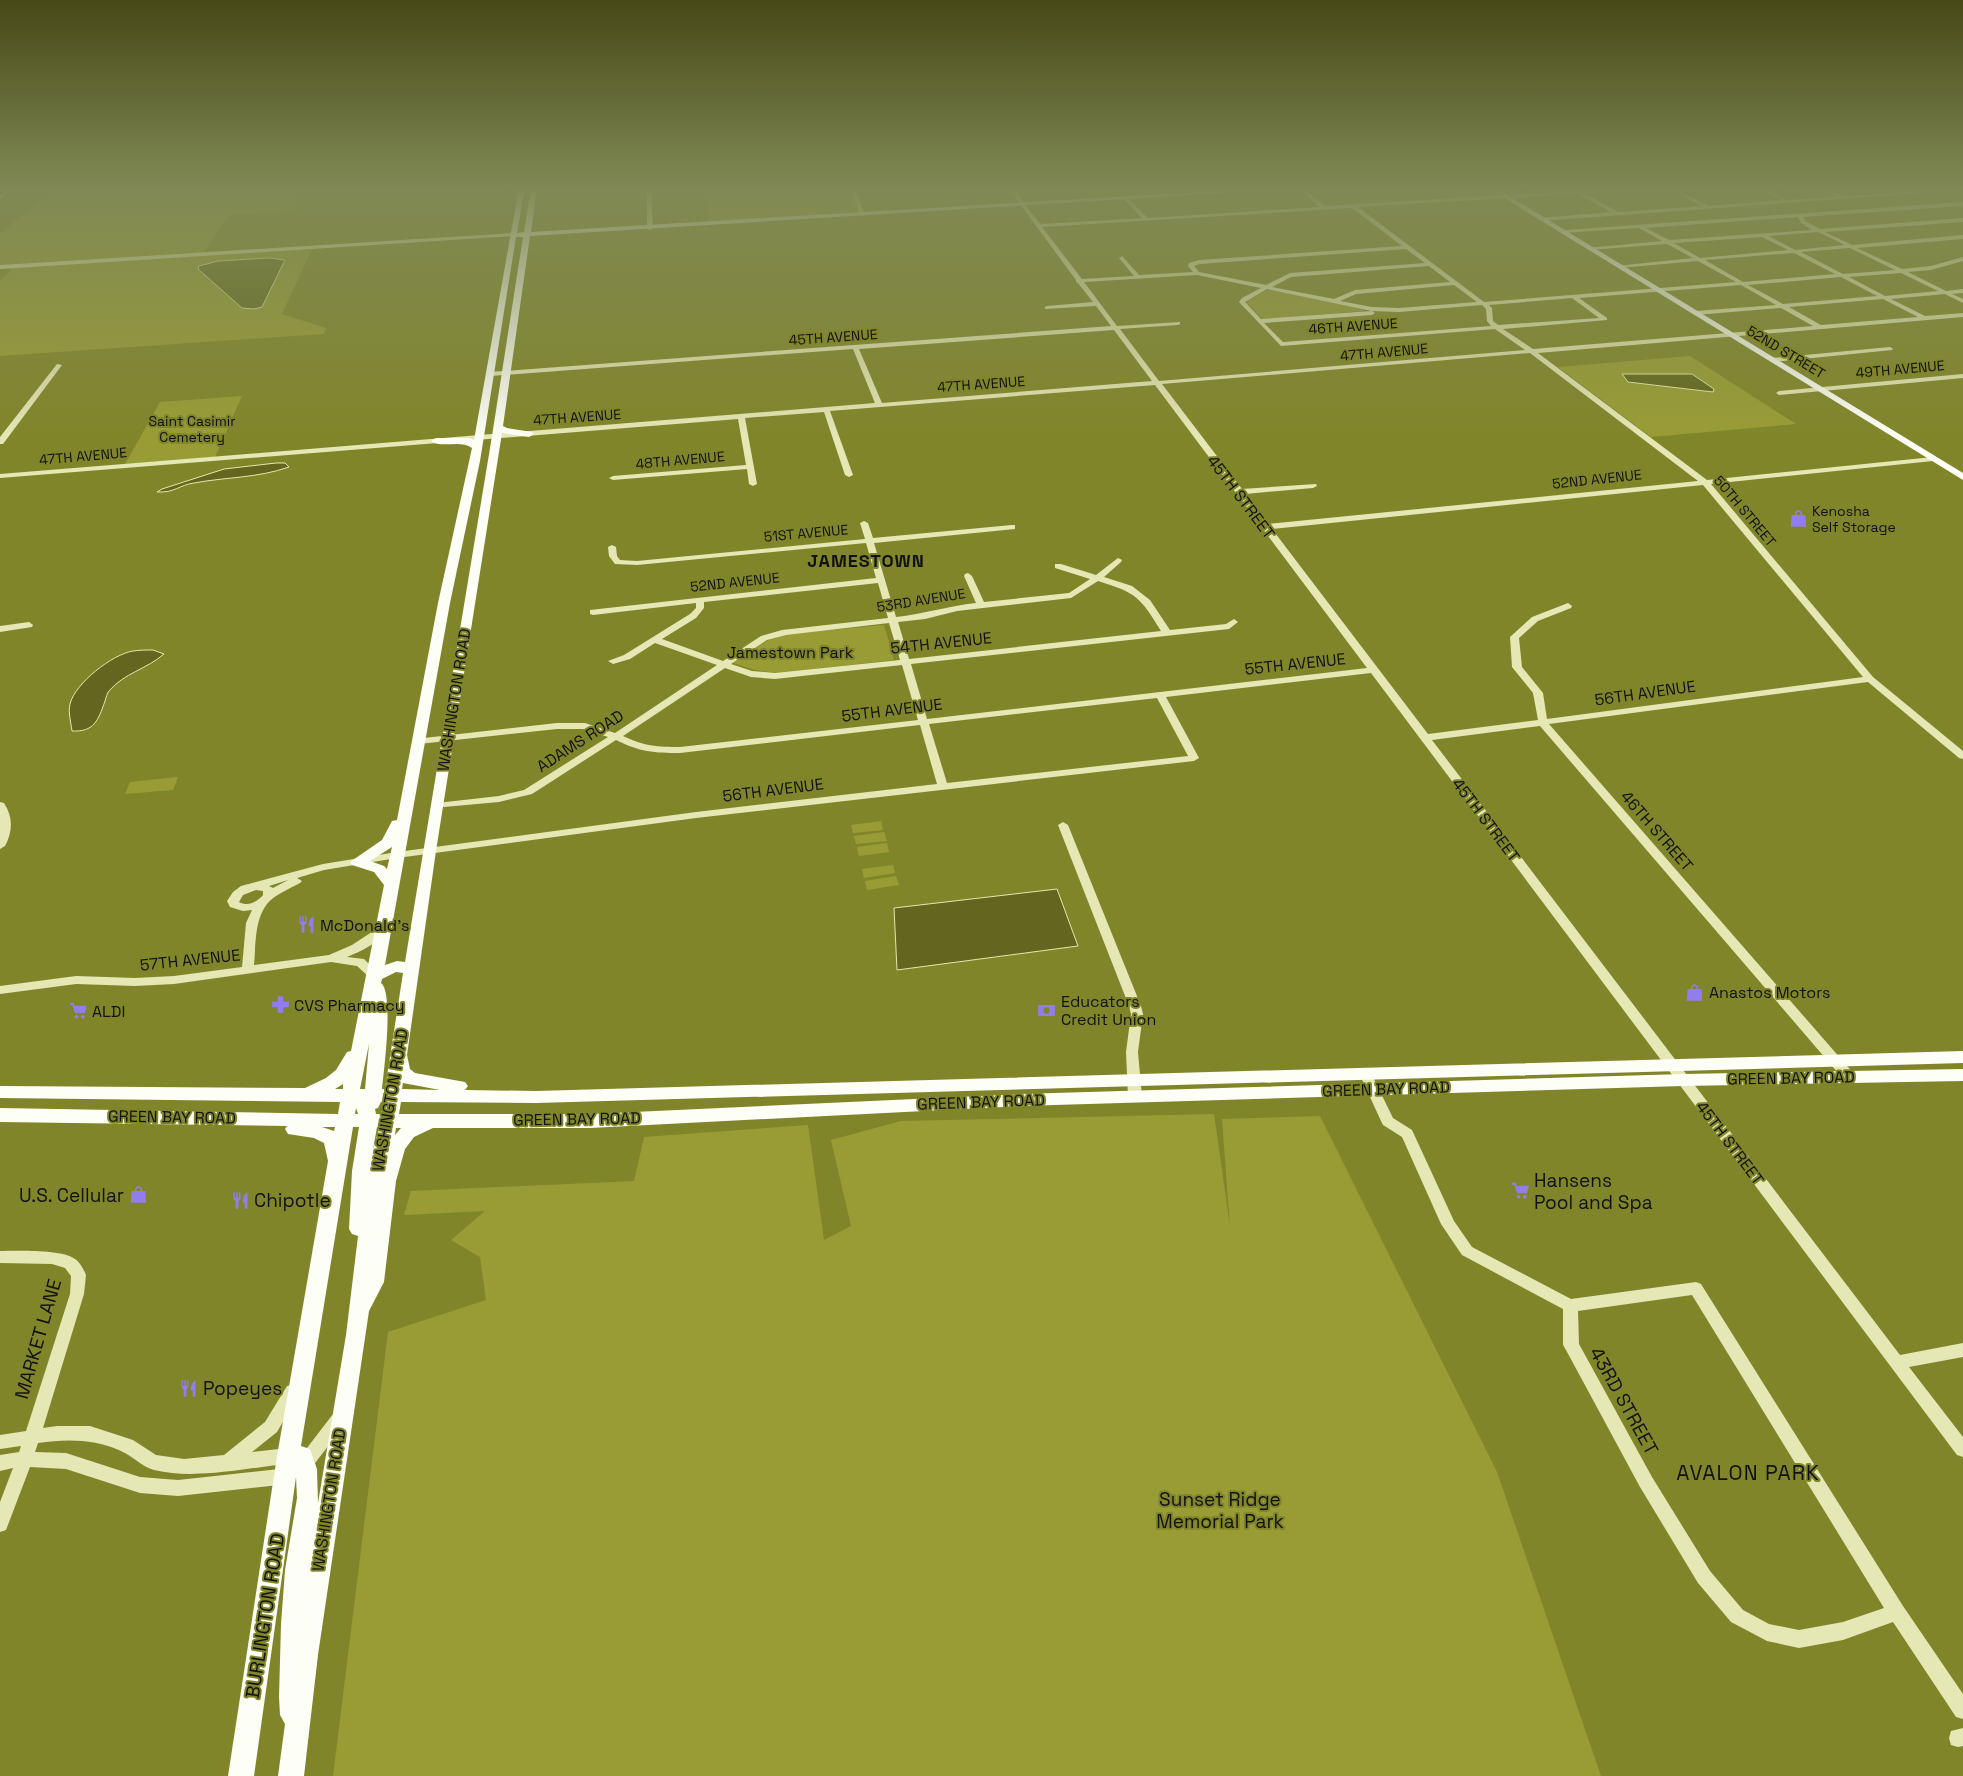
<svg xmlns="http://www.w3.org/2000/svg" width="1963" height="1776" font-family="'Space Grotesk',sans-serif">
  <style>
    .green { fill: #999c35 }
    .water { fill: #62661e; stroke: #e6e7aa }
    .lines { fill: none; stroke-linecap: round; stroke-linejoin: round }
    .minor { fill: #e5e7b5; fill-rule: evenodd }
    .major { fill: #fdfef6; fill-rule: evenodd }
    .labels { text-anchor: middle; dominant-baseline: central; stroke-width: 4; stroke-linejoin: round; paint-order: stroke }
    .far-street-label { font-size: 14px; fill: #111; stroke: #81852a }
    .far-park-label { font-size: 14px; fill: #111; stroke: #81852a }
    .far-poi-label { font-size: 14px; fill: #111; stroke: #81852a; text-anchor: start }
    .street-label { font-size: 16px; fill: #111; stroke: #81852a }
    .park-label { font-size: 16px; fill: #111; stroke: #81852a }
    .poi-label { font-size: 16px; fill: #111; stroke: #81852a; text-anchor: start }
    .far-district-label { font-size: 18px; font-weight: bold; letter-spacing: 1px; fill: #111; stroke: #81852a }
    .near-poi-label { font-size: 19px; fill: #111; stroke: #81852a; text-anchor: start }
    .near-street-label { font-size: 19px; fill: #111; stroke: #81852a }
    .near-park-label { font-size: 19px; fill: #111; stroke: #81852a }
    .near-neighbourhood-label { font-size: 21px; letter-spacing: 1px; fill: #111; stroke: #81852a }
  </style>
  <rect width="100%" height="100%" fill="#81852a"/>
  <g class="green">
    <polygon points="167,188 304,188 293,211 230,214 204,252 0,265 0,234 47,194"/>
    <polygon points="703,188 850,188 860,211 709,222"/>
    <polygon points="312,249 282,314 326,328 324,334 0,356 0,281 13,267"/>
    <polygon points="1269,289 1363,309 1364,311 1263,319 1247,303 1249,300"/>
    <polygon points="1690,356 1796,424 1651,437 1558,367"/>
    <polygon points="242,396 215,457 125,464 160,402"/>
    <polygon points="884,625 894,660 777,673 755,670 733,663 768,640 787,634"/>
    <polygon points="178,777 173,790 125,794 130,782"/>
    <polygon points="881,821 883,830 853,833 851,825"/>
    <polygon points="884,832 887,841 856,844 854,836"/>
    <polygon points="887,843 889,852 859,856 857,847"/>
    <polygon points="893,865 895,873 864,878 862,869"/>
    <polygon points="896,876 899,885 867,890 865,881"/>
    <polygon points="1214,1114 1230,1227 1222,1119 1320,1116 1497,1472 1601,1776 333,1776 388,1332 486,1300 480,1257 451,1240 485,1211 404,1215 411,1191 634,1181 644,1137 808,1125 824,1240 851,1226 831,1140 901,1121"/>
  </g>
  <g class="water">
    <polygon points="269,258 285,260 284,262 262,307 254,309 242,308 198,269 199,266 218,261"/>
    <polygon points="1622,374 1692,374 1714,389 1713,392 1628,382"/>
    <path d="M276 463H285L289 467C258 478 226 477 194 483 179 485 175 493 157 492L162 489 224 469Z"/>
    <path d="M153 650 164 654C147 669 124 673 109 691 107 693 106 698 105 701 98 721 94 732 72 731 71 723 68 712 70 704 75 683 113 654 133 651 139 650 146 650 153 650Z"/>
    <polygon points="1057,889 1078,946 897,970 894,908"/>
  </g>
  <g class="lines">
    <g class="minor">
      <polygon points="8,188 13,188 0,200 0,196"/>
      <polygon points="647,188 651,188 653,228 650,230 647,228"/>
      <polygon points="850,188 855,188 865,216 860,215"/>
      <path d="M1008 188H1052L1016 192 1040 224 1142 218 1124 199 1126 197 1148 218 1319 207 1298 188H1303L1325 206 1617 188H1646L1584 193 1618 212 1701 206 1668 188H1674L1708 206 1782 200 1758 188H1764L1787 200 1836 197 1820 188H1826L1843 196 1963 188V190L1541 221 1539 218 1611 212 1578 194 1358 207 1484 302 1736 282 1698 261 1619 268 1616 266 1693 258 1667 244 1589 250 1586 248 1662 241 1639 228 1562 233 1564 230 1963 202V206L1803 217 1805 221 1820 229 1963 218V222L1825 232 1852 245 1963 235V239L1857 248 1902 269 1931 266 1963 257V261L1931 270 1908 272 1946 291 1963 289V293L1952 294 1963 299V303L1945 294 1891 299 1925 316 1963 313V317L1538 353 1707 480 1933 457 1937 459 1933 461 1711 484 1873 677 1963 751V759L1959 758 1868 682 1549 724 1855 1075 1856 1078 1855 1081H1845L1540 726 1432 740 1900 1355 1963 1343V1357L1909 1367 1963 1437V1457L1957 1455 1371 673 1166 697 1199 758 1194 761 696 818 397 858 324 870 297 878 302 881 300 883C289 889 274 895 267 904 254 921 256 946 254 965L329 955 352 945 384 924 390 928C380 942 362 951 347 957L364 959 381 976 375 980 371 979 357 966 331 962 174 984 135 986 76 984 0 994V986L76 976 135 978 174 976 242 967 246 923 252 910 243 911 230 907 227 901 233 892 241 886 323 864 397 852 696 812 937 784 920 725 680 753C654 753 640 752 616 740L532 794 499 802 433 808 432 806 437 803 499 796 524 790 608 737 584 729H557L419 744 415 743 414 741 415 739 557 723H585L615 733 717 665 655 643 630 659 613 664 608 661 624 655 690 614 696 608V603L593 615 590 614V610L876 578 866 543 637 565 615 564 609 556 608 547 612 545 616 547 617 556 620 560 637 561 865 539 860 523 864 521 868 523 873 538 1012 525H1015V529L874 543 896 617C923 614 949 606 976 603L964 576 965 574 968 573 972 576 984 602 1069 593 1090 579 1055 568V564H1061L1096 575 1118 558 1122 560 1121 562 1104 577 1132 586 1150 600 1170 630 1226 624 1234 619 1238 622 1229 629 911 664 927 719 1367 668 1155 385 830 411 853 475 849 477 845 475 824 412 745 418 757 484 753 486 749 484 747 469 613 480 609 478 613 476 746 465 738 419 0 478V474L875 403 853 349 490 376 487 374 490 372 1111 326 1096 306 1045 309V307L1047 306 1093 302 1078 283 1076 282V280ZM1352 208 1402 246 1199 260 1189 263 1188 266 1193 272 1139 275 1122 256 1119 258 1134 276 1082 279 1042 227ZM1798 217 1801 223 1812 230 1669 240 1646 228ZM1818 232 1845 245 1795 250 1769 236ZM1762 237 1788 250 1700 258 1674 243ZM1850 248 1895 270 1843 274 1801 252ZM1406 249 1425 263 1290 273 1266 285 1199 272 1194 266 1199 264ZM1794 253 1835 274 1743 282 1705 260ZM1429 266 1450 282 1355 290 1334 299 1272 287 1291 277ZM1901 273 1938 291 1885 296 1849 277ZM1197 275 1261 288 1242 298 1239 302 1281 346 1495 329 1525 350 1159 381 1120 329 1178 325 1180 324V322L1117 326 1084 282ZM1841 277 1877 296 1783 304 1748 285ZM1454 285 1477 302 1399 308 1372 307 1340 301 1356 294ZM1741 285 1776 305 1695 311 1692 313 1695 315 1781 308 1813 326 1533 349 1503 329 1607 320V318L1579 298ZM1267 289 1372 311 1399 312 1482 305 1486 309 1487 321 1491 326 1283 342 1264 323 1372 315 1375 313 1372 311 1261 319 1245 302ZM1572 298 1599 318 1498 325 1493 321 1492 308 1489 305ZM1883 299 1918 317 1821 325 1789 307ZM1114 330 1152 381 882 403 859 349ZM1530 353 1698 481 1268 524 1245 494 1313 488 1317 486 1316 484 1242 489 1162 384ZM1703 485 1863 677 1547 719 1543 693 1522 667 1519 638 1538 621 1571 608 1572 606 1568 603 1532 617 1510 637 1512 667 1533 693 1538 720 1428 734 1272 529ZM1098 581C1137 593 1140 597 1161 631L909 659 898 622 925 619 957 611 1071 598ZM878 583 888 618 782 630 761 636 723 661 662 639 696 618 704 608V602ZM889 623 900 660 775 673 752 671 731 664 767 640 786 635ZM902 665 918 720 680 747C657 747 644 746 623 736L725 668 751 677 775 679ZM1157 698 1188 756 947 783 929 724ZM288 880 273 888 269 886ZM256 890 263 891V895C257 902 248 907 239 902L243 895Z"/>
      <polygon points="513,233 515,236 0,269 0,265"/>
      <polygon points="1890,347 1893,349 1892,350 1772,362 1769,360 1772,358"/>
      <polygon points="57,364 62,365 3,444 0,444 0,437"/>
      <polygon points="1963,374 1963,378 1779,395 1776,393 1779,391"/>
      <polygon points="29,622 33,625 32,627 0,632 0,626"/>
      <path d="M0 802 4 803C13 817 13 831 5 846L0 849Z"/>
      <polygon points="1063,822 1068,825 1141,1006 1143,1014 1138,1052 1142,1097 1140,1100 1135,1102 1130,1100 1128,1097 1126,1052 1131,1014 1129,1006 1058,825"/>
      <path d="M1365 1068 1370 1070 1371 1073 1393 1118 1412 1130 1454 1221 1472 1247 1571 1299 1696 1282 1701 1284 1903 1606 1963 1694V1719L1956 1717 1893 1622 1843 1640 1799 1648 1767 1641 1731 1622 1698 1583 1640 1487 1566 1350 1563 1345V1309L1462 1255 1441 1224 1402 1137 1383 1125 1381 1121 1359 1073 1360 1070ZM1692 1295 1884 1608 1843 1622 1799 1630 1769 1624 1743 1610 1710 1571 1652 1477 1579 1344 1578 1311Z"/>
      <path d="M0 1251C18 1251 61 1249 75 1259 80 1262 84 1270 86 1275L84 1294 43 1428 57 1426H90L133 1440 156 1455 184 1459 224 1455 265 1422 287 1386 293 1384 299 1386 301 1391 277 1432 252 1452 288 1448 294 1451 296 1456 294 1461 288 1464C245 1468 196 1480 154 1470 142 1467 133 1456 121 1451 94 1439 67 1439 38 1443L35 1452 66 1453 140 1477 178 1480 288 1468 294 1471 296 1476 294 1481 288 1484 178 1496 140 1493 66 1469 30 1467 6 1530 0 1532V1502L13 1468 0 1471V1455L19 1452 21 1446 0 1449V1435L26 1431 70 1294 71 1276 65 1268 52 1264 0 1263Z"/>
      <polygon points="339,1412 345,1414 347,1419 345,1424 309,1471 303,1474 297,1471 295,1466 297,1461 333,1414"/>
      <polygon points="1963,1728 1963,1746 1958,1747 1951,1745 1949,1738 1951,1731"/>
    </g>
    <g class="major">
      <path d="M519 188H525L517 233 524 232 531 188H537L531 232 1263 188H1303L530 236 503 426 507 428 532 432 534 434 529 437 502 433 436 851 407 1055 410 1069 415 1073 465 1082 468 1086 465 1090 536 1091 1963 1051V1063L536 1103 401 1102 399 1114H590L1021 1094 1683 1074 1963 1069V1081L1683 1086 1021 1106 590 1128H433L414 1137 405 1149 396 1181 384 1282 369 1311 318 1655 304 1776H278L285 1724 280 1715 279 1697 281 1624 285 1570 297 1498 296 1477 254 1776H228L277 1456 328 1161 324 1143 314 1138 288 1134 285 1129 287 1126 0 1122V1108L338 1114 340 1102 0 1098V1086L305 1088 326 1078 336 1070 347 1052 351 1051 384 885 374 872 352 865 350 862 382 840 392 821 397 820 438 603 472 448C460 439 442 449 431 441L436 438H469L474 440ZM516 237H523L492 436 405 962 397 961 385 965 450 603 480 461ZM392 847 387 869 384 866 370 861ZM396 972 403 973 385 1089H382C384 1070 394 993 381 983L382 979ZM369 1044 365 1089H360ZM403 1083 440 1090 402 1089ZM343 1084V1089H335ZM381 1102H383L381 1114H376L375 1109 378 1108ZM356 1108 358 1114H355ZM322 1127H335L334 1131ZM353 1127H359L352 1171 349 1229 352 1234 358 1236 346 1335 318 1503 317 1469 310 1449 301 1446ZM377 1127 379 1128 373 1150ZM396 1128H401L395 1135Z"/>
      <polygon points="1488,188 1496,188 1963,473 1963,480"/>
    </g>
  </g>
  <linearGradient id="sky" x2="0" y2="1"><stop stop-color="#474917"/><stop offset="0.43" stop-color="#808955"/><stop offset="1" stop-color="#808955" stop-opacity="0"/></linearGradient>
  <rect width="1963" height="437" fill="url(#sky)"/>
  <defs>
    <symbol id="shop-bare" viewBox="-9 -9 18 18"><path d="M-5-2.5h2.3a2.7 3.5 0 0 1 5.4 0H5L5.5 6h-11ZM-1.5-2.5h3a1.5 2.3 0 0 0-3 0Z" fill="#927ded" stroke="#81852a" stroke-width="2.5" paint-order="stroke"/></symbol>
    <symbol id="restaurant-bare" viewBox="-9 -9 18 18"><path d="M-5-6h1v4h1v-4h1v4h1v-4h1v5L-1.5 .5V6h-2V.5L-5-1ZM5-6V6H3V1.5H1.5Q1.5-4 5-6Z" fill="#927ded" stroke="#81852a" stroke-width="2.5" paint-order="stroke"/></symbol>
    <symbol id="pharmacy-bare" viewBox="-9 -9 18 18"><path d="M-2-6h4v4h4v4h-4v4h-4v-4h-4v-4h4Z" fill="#927ded" stroke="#81852a" stroke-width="2.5" paint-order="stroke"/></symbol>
    <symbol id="bank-bare" viewBox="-9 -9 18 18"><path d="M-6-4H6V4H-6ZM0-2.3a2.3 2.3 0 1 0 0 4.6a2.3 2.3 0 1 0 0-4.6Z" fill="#927ded" stroke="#81852a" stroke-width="2.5" paint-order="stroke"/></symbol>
    <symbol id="supermarket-bare" viewBox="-9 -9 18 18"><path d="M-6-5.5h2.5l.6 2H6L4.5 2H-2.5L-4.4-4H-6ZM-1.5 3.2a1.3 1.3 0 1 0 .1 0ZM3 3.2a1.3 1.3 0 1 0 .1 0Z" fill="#927ded" stroke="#81852a" stroke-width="2.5" paint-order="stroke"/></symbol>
  </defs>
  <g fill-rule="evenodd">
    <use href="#shop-bare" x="1786" y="506" width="25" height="25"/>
    <use href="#restaurant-bare" x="294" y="912" width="25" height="25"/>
    <use href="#shop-bare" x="1682" y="980" width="25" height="25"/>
    <use href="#pharmacy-bare" x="268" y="992" width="25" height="25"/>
    <use href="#bank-bare" x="1034" y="998" width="25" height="25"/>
    <use href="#supermarket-bare" x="66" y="998" width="25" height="25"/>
    <use href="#supermarket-bare" x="1508" y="1178" width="25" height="25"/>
    <use href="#shop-bare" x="126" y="1182" width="25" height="25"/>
    <use href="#restaurant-bare" x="228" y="1188" width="25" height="25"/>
    <use href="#restaurant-bare" x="176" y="1376" width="25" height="25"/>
  </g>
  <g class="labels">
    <g class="far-street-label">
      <text transform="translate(1353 326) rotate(-4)">46TH AVENUE</text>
      <text transform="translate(833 337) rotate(-4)">45TH AVENUE</text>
      <text transform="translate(1384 352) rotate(-5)">47TH AVENUE</text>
      <text transform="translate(1786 352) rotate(31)">52ND STREET</text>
      <text transform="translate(1900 369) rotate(-5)">49TH AVENUE</text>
      <text transform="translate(981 384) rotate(-4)">47TH AVENUE</text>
      <text transform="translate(577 417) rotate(-4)">47TH AVENUE</text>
      <text transform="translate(83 456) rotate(-5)">47TH AVENUE</text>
      <text transform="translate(680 460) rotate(-5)">48TH AVENUE</text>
      <text transform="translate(1597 479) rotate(-6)">52ND AVENUE</text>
      <text transform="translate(1745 511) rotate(50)">50TH STREET</text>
      <text transform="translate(806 533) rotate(-5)">51ST AVENUE</text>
      <text transform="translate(735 582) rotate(-6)">52ND AVENUE</text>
      <text transform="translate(921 600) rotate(-9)">53RD AVENUE</text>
    </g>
    <g class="far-park-label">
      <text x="192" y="421">Saint Casimir<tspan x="192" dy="16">Cemetery</tspan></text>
    </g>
    <g class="far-poi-label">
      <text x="1812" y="511">Kenosha<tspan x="1812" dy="16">Self Storage</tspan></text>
    </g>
    <g class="street-label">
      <text transform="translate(1241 497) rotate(53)">45TH STREET</text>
      <text transform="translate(941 643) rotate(-6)">54TH AVENUE</text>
      <text transform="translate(1295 664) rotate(-6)">55TH AVENUE</text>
      <text transform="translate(1645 693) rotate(-8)">56TH AVENUE</text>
      <text transform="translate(454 700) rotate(-81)">WASHINGTON ROAD</text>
      <text transform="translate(892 710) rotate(-7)">55TH AVENUE</text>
      <text transform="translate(580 741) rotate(-33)">ADAMS ROAD</text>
      <text transform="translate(773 790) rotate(-7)">56TH AVENUE</text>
      <text transform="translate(1486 820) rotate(53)">45TH STREET</text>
      <text transform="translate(1657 831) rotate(49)">46TH STREET</text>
      <text transform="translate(190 960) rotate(-6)">57TH AVENUE</text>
      <text transform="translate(1791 1078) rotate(-1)">GREEN BAY ROAD</text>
      <text transform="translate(1386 1089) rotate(-2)">GREEN BAY ROAD</text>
      <text transform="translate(390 1100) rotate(-80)">WASHINGTON ROAD</text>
      <text transform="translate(981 1102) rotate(-2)">GREEN BAY ROAD</text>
      <text transform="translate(172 1117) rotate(1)">GREEN BAY ROAD</text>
      <text transform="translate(577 1119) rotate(-1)">GREEN BAY ROAD</text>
      <text transform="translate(1730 1143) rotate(53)">45TH STREET</text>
      <text transform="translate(329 1500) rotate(-81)">WASHINGTON ROAD</text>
    </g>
    <g class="park-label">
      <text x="790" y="652">Jamestown Park</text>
    </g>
    <g class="poi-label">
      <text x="320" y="925">McDonald's</text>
      <text x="1709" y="992">Anastos Motors</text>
      <text x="1061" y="1001">Educators<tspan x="1061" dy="18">Credit Union</tspan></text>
      <text x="294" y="1005">CVS Pharmacy</text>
      <text x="92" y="1011">ALDI</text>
    </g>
    <g class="far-district-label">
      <text x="866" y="560">JAMESTOWN</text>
    </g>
    <g class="near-poi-label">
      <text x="1534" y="1180">Hansens<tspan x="1534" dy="22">Pool and Spa</tspan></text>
      <text x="124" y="1195" text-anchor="end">U.S. Cellular</text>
      <text x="254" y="1200">Chipotle</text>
      <text x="203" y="1388">Popeyes</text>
    </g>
    <g class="near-street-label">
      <text transform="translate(38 1339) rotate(-74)">MARKET LANE</text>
      <text transform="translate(1624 1401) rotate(61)">43RD STREET</text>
      <text transform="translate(265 1616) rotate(-81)">BURLINGTON ROAD</text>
    </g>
    <g class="near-park-label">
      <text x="1220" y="1499">Sunset Ridge<tspan x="1220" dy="22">Memorial Park</tspan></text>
    </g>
    <g class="near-neighbourhood-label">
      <text x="1748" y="1472">AVALON PARK</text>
    </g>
  </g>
</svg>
